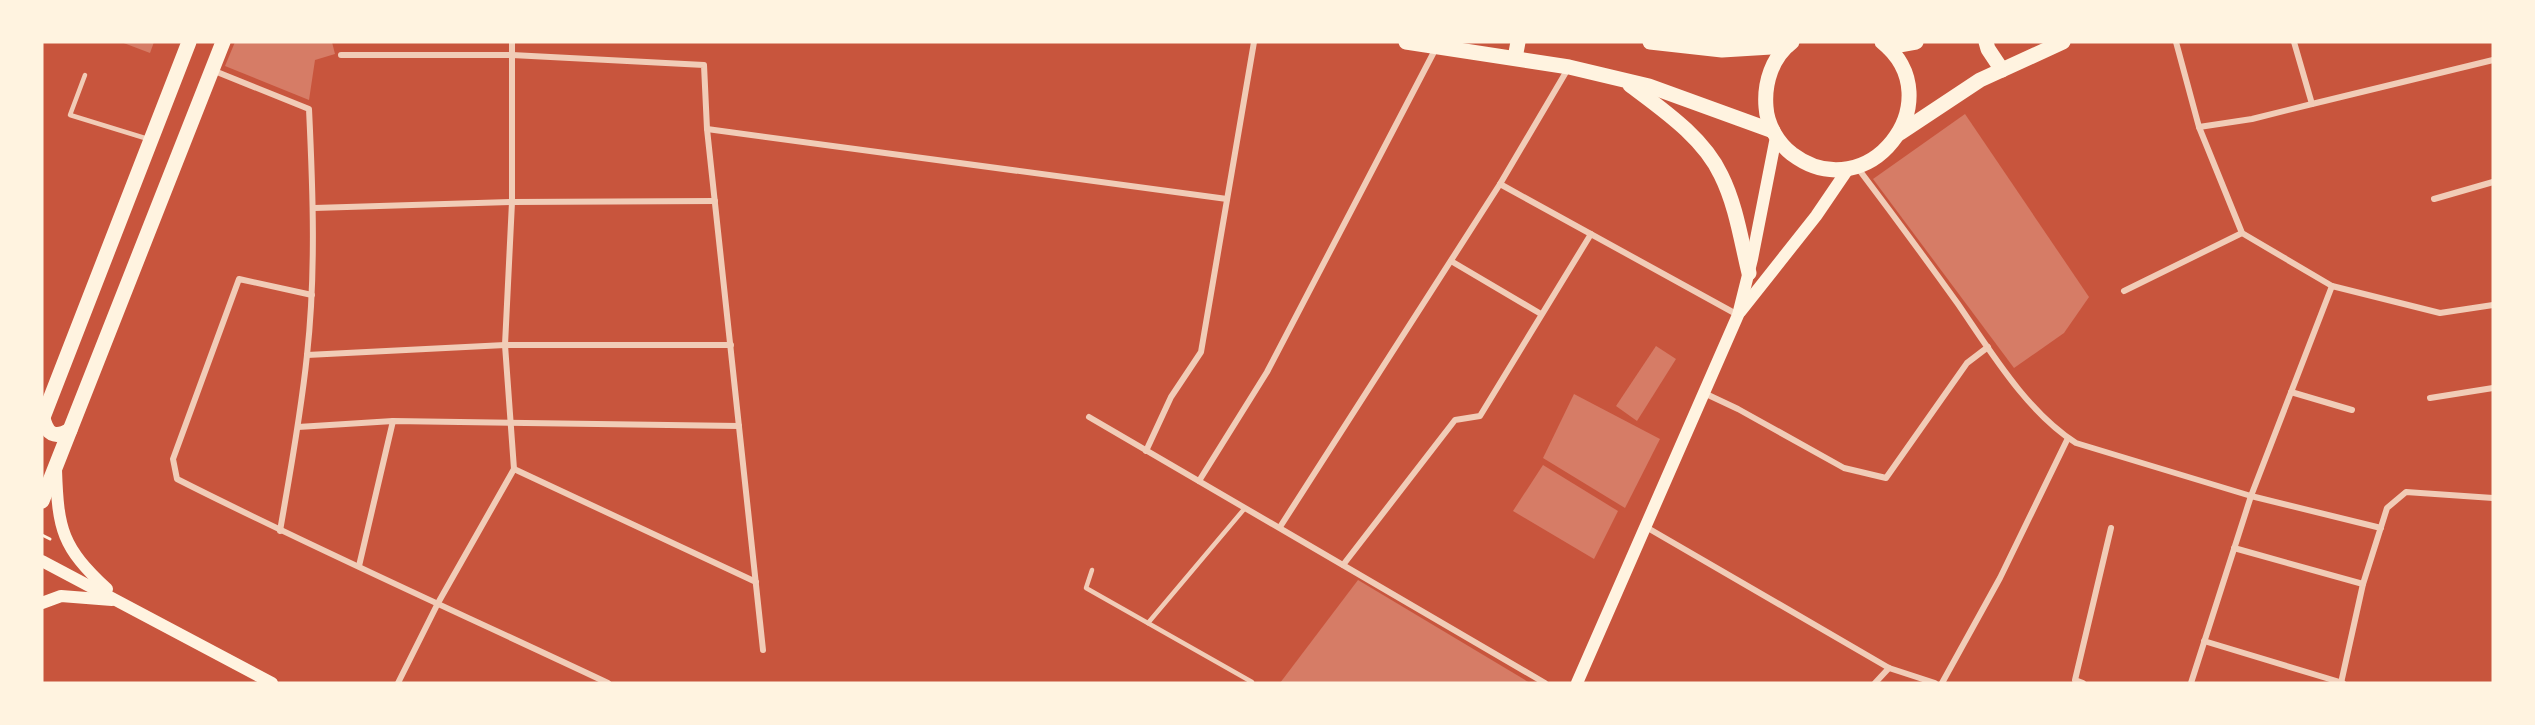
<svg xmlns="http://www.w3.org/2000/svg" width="2535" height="725" font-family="'Nunito Sans',sans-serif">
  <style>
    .building { fill: #d67c66 }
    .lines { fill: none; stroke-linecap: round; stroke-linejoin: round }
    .path { stroke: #fff3e0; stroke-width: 3 }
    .service { stroke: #f1ccb7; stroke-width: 4.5 }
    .minor { stroke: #f1ccb7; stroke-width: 6 }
    .secondary { stroke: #fff3e0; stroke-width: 12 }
    .primary { stroke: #fff3e0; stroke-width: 15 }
  </style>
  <rect width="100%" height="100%" fill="#c8553d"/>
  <g class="building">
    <polygon points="121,42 154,42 150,53"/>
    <polygon points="235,42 332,42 335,54 315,60 309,100 225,66"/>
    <polygon points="1965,114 2089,297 2064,333 2014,368 1873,179"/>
    <polygon points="1656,346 1676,359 1637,421 1616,406"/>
    <polygon points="1574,394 1660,439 1625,508 1543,458"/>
    <polygon points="1543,465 1618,511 1594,559 1513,511"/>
    <polygon points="1358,580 1530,683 1280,683"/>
  </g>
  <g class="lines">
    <polyline class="path" points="42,535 50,539"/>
    <g class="service">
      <polyline points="85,75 70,115 148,139"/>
      <polyline points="1092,570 1086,588 1252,682"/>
      <polyline points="1148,623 1245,508"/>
    </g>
    <g class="minor">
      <polyline points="2176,42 2199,127 2242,233 2332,286 2440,313 2493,305"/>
      <polyline points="2294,42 2312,104 2493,60"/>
      <polyline points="341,55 512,55 704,65 707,129 763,650"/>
      <path d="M212 70 309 109C313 192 316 273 307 355 301 414 290 473 280 531"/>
      <polyline points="2199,127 2252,119 2312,104"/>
      <polyline points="707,129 1227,199"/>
      <path d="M1857 167C1891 212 1925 258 1958 304 1991 352 2027 412 2076 443L2251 496 2381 528"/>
      <polyline points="1500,184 1738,315"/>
      <polyline points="2434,199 2493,182"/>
      <polyline points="314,208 512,202 715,201"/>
      <polyline points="1451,261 1541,314"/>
      <polyline points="2124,291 2242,233"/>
      <path d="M312 295 239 279 173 459 177 479C319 551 464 615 608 683"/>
      <polyline points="307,355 505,345 731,345"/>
      <polyline points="2291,392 2352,410"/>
      <polyline points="1704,393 1738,409 1844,468 1886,478 1967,363 1988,347"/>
      <polyline points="2430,398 2493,388"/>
      <polyline points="1089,417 1545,683"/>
      <polyline points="298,427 393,421 739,426"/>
      <polyline points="1146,451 1171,397 1201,352 1254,42"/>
      <polyline points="514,469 756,582"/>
      <polyline points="1199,481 1267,372 1436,48"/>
      <polyline points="1280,527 1500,184 1569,67"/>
      <polyline points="1646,527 1889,668 1935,683"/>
      <polyline points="2234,548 2363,584"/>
      <polyline points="1343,565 1455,420 1480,416 1591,234"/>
      <polyline points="359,566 393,421"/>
      <polyline points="2204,641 2343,683"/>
      <polyline points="398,683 438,603 514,469 505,345 512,202 512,42"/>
      <polyline points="1875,683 1889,668"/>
      <polyline points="1942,683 2000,578 2068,438"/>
      <polyline points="2083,683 2075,680 2111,528"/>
      <polyline points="2191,683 2251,496 2332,286"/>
      <polyline points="2341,683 2363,584 2387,508 2406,492 2493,498"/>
    </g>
    <g class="secondary">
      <polyline points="1740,312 1816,216 1848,169"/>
      <path d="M56 470C58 530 62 547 107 589"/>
      <polyline points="42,561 272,683"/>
      <polyline points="42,603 61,596 112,600"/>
      <polyline points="1577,683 1738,315 1752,259 1776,137"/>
    </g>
    <g class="primary">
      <polyline points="1406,42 1569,67 1649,86 1773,131"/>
      <polyline points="1650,42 1722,50 1787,46"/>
      <path d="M1792 42C1772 57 1764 83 1766 107 1767 125 1778 143 1792 154 1868 211 1954 100 1882 42"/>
      <polyline points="1986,42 1988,49 2002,70"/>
      <polyline points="1888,47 1916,42"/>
      <polyline points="1515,58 1518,42"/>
      <path d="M1630 85C1663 110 1703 137 1721 175 1736 205 1741 240 1749 273"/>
      <polyline points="1900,133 1980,80 2063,42"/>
      <path d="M43 418C47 434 54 439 70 430"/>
      <polyline points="42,420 189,42"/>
      <polyline points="42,501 223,42"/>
    </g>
  </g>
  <rect width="2535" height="725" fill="none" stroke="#fff3e0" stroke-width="87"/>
</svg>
